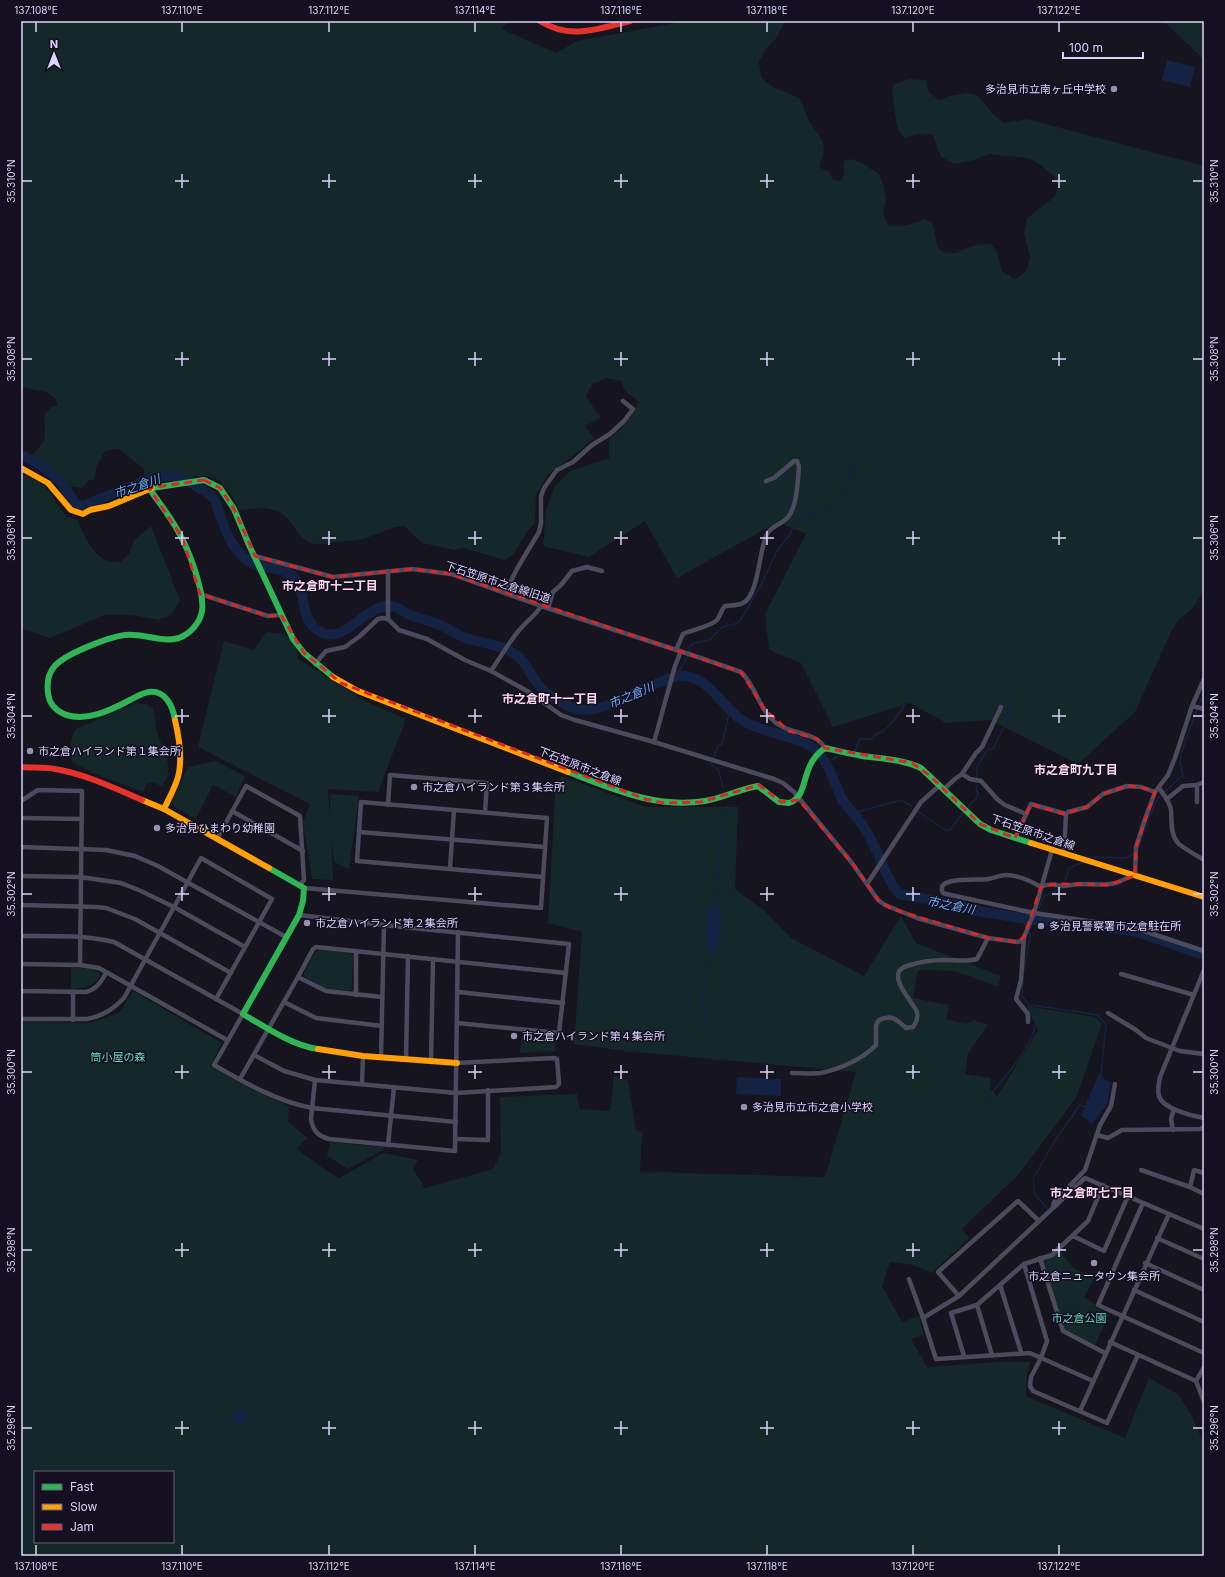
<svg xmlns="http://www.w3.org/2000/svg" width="1225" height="1577" font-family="Inter,'Noto Sans JP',sans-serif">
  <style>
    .green { fill: #142729; fill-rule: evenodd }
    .water { fill: #142343 }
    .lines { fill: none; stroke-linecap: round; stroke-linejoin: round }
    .stream { stroke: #142343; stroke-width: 1.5 }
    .river { stroke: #142343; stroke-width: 10 }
    .street { stroke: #4c4a5d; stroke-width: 4.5 }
    .fast { stroke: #30b455; stroke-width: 6 }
    .slow { stroke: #ff9f0a; stroke-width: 6 }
    .jam { stroke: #e5322d; stroke-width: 6 }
    .marked { fill: none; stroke: #d62828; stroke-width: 3; stroke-dasharray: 8 5; stroke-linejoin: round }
    .ticks { fill: none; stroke: #dbd4fb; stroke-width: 1.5 }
    .poi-dot { fill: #9691ae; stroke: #141022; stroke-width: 1.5 }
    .labels { text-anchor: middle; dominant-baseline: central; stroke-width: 3; stroke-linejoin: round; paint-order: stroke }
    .poi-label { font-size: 11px; fill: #dbd4fb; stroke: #141022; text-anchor: start }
    .street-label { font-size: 11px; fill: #dbd4fb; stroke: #141022 }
    .park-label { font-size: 11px; fill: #67d4bf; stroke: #141022 }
    .water-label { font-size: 12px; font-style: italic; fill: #6cacf1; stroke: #141022 }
    .neighbourhood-label { font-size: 12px; font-weight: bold; fill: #fbd6ec; stroke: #141022 }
    .neatline { fill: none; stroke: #dbd4fb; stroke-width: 1.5 }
    .ticks-label { font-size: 10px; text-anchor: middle; fill: #dbd4fb }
  </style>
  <rect width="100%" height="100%" fill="#16141e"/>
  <g class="green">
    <path d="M21 21H508L502 29 556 53 577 41 686 21H785L777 37 766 49 759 62 761 77 771 86 799 98C803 105 805 112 808 119 820 140 830 141 819 167L829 172 833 180 840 181 844 174V161L851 159 862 163 879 174 884 187 886 200 883 214 888 225C901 227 912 225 924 219L932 222 935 233 937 247 944 252 956 253 977 244 992 245 997 252 1002 271 1014 279 1021 276 1027 269 1030 257 1024 234 1027 218 1054 197 1058 186 1054 176 1039 164 1028 158 989 154 974 160 955 164 941 157 933 135 917 134 904 138 897 127 892 91 893 85 908 79 925 80 929 93 940 100 949 96 967 93 977 95 994 115 1004 123 1027 119 1204 166V590L1193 608 1179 619 1171 632 1135 712 1078 764 990 720 946 723 910 703 833 727 801 663 769 650 765 614 806 534 778 522 677 578 645 521 589 557 543 546 546 511 554 487 570 471 609 458V440L621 429 639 402 624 390 622 381 606 378 592 384 586 397 601 418 585 426 594 438 577 453 548 474 536 495 535 523 529 529 513 555 504 560 464 548 455 550 422 543 404 526C389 527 377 535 363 539 354 541 345 541 335 542 328 543 319 546 311 543 300 539 298 532 292 524 279 504 260 508 239 510L232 496 220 481 208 476H196L187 478 175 473H166L144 476V469L119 449 105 451 97 465 94 479 88 481 82 488 68 486 54 471 33 456C36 449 42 446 44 440 46 433 44 422 44 416L51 407 58 405C51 387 35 392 21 386Z"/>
    <polygon points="1164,21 1204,21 1204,60"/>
    <path d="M21 473 39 482 52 494 58 505 66 516 78 520C82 533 93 555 107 561 111 562 117 562 120 562L129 554 134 540 151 526 180 600 171 615 159 620 132 615H105L50 638 21 628Z"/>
    <polygon points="266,632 284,634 296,644 298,659 369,703 406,719 378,792 328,789 330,815 330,794 359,796 349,869 334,862 331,836 333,880 312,879 303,822 310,804 198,747 224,641 254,650"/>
    <path d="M135 703 145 704 153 708C155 715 155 720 156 727 158 742 170 756 168 772 168 777 164 782 162 786L153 783 146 784 143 792 98 775 73 763C70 752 69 739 76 729Z"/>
    <polygon points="216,761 245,776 236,797 213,785 196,819 174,807 172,801 188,767"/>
    <path d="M561 776 646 807H738L735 889 766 912 791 938 864 976 901 916 916 943 1001 976 998 987 955 971 918 970 913 998 949 1005 946 1019 966 1024 974 1020 988 1025 968 1054 965 1074 991 1078 990 1089 997 1097 1038 1030 1027 1006 1095 1017 1102 1024 1076 1098 1019 1174 962 1229 969 1238 932 1273 913 1265 890 1262 882 1286 902 1322 919 1316 924 1335 911 1339 927 1367 998 1362H1030L1027 1376 1026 1396 1125 1438 1149 1378 1178 1394 1192 1416 1204 1444V1556H21V1022L87 1023 97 1021 120 1012 133 991 222 1043 210 1066 253 1090 289 1106 288 1121 307 1138 297 1149 320 1166 339 1178 383 1153 418 1160 413 1169 425 1188 493 1169 501 1153 500 1097 577 1094 580 1109 610 1111 614 1076 628 1081 636 1130 642 1133 640 1172 825 1177 856 1072 625 1051 574 1044 582 932 548 923 555 795ZM35 1472H173V1542H35Z"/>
    <polygon points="320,950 350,953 353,956 352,989 350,991 324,988 304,976 304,973 315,952"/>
    <path d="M71 967 89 969 99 972 100 977C93 988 82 988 71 989Z"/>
    <polygon points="522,1032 553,1036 556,1051 520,1053"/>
    <polygon points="330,1142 384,1147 383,1150 348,1169 327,1156"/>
    <path d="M1059 1249C1072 1267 1073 1273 1097 1274L1084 1297 1095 1304V1307L1109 1314 1094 1347 1063 1331 1040 1258 1052 1255Z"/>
  </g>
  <g class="water">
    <polygon points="1167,60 1195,67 1190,87 1162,80"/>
    <path d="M707 907 720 908C720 921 725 949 709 953L706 930Z"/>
    <polygon points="1099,1074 1101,1074 1103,1079 1111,1082 1107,1104 1092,1124 1081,1115"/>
    <polygon points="737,1077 781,1079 781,1096 736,1094"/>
    <polygon points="239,1408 248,1413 249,1415 242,1423 237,1425 232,1417"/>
  </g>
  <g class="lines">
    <g class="stream">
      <polyline points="676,676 688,656 690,646 695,643 710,640 722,627 735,624 740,621 762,583 777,551 789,536 797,521 837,505 851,476 861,451"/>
      <polyline points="1198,706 1204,693"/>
      <polyline points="852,752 855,751 860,739 873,739 875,735 883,731 892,723 912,694"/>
      <polyline points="714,757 718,746 722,744 728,718 731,710"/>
      <polyline points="711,762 712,766 718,769 723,787"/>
      <polyline points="826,764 833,759 842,755"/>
      <path d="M977 778V767L987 750 994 748C997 738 1003 731 1006 722 1010 713 1010 700 1012 690"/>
      <polyline points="967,808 978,796 978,793 976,790 977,785"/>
      <polyline points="919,812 945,830 950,830 963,813"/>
      <polyline points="853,813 901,800 912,806"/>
      <polyline points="1137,851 1155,803 1159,797 1183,775 1180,763 1181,754 1197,709"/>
      <polyline points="1088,858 1091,857 1125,858 1134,854"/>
      <polyline points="1064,884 1069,868 1083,862"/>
      <polyline points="714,908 720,850 725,825 725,812 728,805"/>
      <polyline points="1039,908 1043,897 1063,887"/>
      <polyline points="1020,918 1027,927"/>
      <polyline points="1037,920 1037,918"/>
      <polyline points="1024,970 1030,936 1029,931"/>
      <polyline points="1031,1005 1098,1015 1106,1025 1101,1074"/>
      <polyline points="686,1045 707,1022 702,1002 705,981 712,952"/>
      <path d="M985 1101C1000 1084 1039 1039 1036 1017 1035 1008 1027 1003 1022 996L1023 982"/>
      <polyline points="1048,1209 1035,1195 1033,1179 1054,1142 1080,1105 1085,1107"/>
    </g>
    <path class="river" d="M21 455C33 460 55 474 63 485 68 490 71 498 76 504L83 506 147 480C155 478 162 476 170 476 180 476 208 491 215 500 223 523 230 554 255 564 269 570 286 566 296 580 307 596 300 620 319 631 346 648 366 599 395 607 399 608 404 612 408 614 419 619 431 621 442 626 451 630 460 637 469 639 486 644 507 646 520 658 528 667 533 679 541 688 548 696 572 710 583 710 605 710 626 697 645 688 655 684 666 680 676 676 706 672 718 702 739 718 762 735 801 734 819 753 829 764 836 787 843 801 846 806 850 809 853 813 861 822 869 835 874 846 883 863 887 880 899 894L962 906 972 910 1020 918 1044 921 1060 920 1137 932 1204 955"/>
    <g class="street">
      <path d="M255 556 333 577 412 569 451 574 541 606 692 655 741 672C756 686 759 710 776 723 789 733 803 731 816 739 820 741 823 745 825 748"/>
      <polyline points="388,571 388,619 399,630 427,639 465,660 491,671 529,692 561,715 575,720 654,742 774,779 783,783 794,792 852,863 878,900 885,905 917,918 988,938 1017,942 1021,941 1024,937 1034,913 1052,850"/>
      <polyline points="505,593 518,567 539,532 541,523 541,496 544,488 557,470 573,462 592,445 610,434 624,421 633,409 623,401"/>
      <polyline points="200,594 268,616 281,615"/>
      <polyline points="548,608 553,592 561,585 572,571 587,567 602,571"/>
      <path d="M676 650 683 634C693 629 710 627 717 620 721 615 721 610 725 606 730 605 738 606 743 603 759 595 759 549 767 534 771 526 783 524 788 517 797 507 798 479 799 466L797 461H794L774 478 766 481"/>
      <polyline points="315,664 326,651 345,647 360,636 378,619 383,618 388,619"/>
      <path d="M491 671C501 656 510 640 522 627 529 619 536 615 541 606"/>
      <polyline points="1192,706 1204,709"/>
      <polyline points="654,742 675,666 681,651"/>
      <polyline points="962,774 970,779 981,781 998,800 1005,805 1026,814"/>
      <path d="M1159 788C1164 795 1170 802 1171 810 1172 821 1170 834 1178 843 1181 847 1198 856 1204 860"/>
      <polyline points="943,790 955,779 962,774 976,753 982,747 1001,707"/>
      <polyline points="1167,799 1183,786 1197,785 1204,782"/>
      <polyline points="21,801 38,790 82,791 80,965"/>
      <polyline points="1197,802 1197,785"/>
      <polyline points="388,805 390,775 487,783 485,812"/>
      <polyline points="232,811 303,851"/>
      <polyline points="21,818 82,819"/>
      <polyline points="359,832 545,847"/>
      <polyline points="1015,838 1031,804 1066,814"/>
      <polyline points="217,839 246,786 300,816 304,880 300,885"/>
      <polyline points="21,847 106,850 135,856 158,866 286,937"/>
      <polyline points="1064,854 1066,814 1068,812 1087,807 1103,794 1127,786 1141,787 1155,792"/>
      <polyline points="450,868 454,810"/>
      <path d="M1131 875C1114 888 1101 884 1081 884 1075 884 1068 886 1062 886 1054 885 1049 883 1041 887 1031 881 1019 875 1006 875 1001 875 994 878 988 879 979 881 934 875 943 893L946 894 1034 913 1135 928 1204 951"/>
      <polyline points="21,876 80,877 121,883 141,891 174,907 245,947"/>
      <polyline points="1135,876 1136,847 1145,819 1155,792 1168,775 1175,758 1192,706 1204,679"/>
      <polyline points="867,884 921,802 939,786"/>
      <polyline points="304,888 541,908 547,818 361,802 357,861 543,877"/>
      <polyline points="21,905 96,907 106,908 135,919 231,973"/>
      <polyline points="299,915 384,925 569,944 559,1033 457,1023"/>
      <path d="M21 936C52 936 83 935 114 942L243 1014 214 1065C245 1083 276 1101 312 1108L456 1122"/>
      <polyline points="1024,937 1021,980 1016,999 1028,1014 1028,1022"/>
      <polyline points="356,951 356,995"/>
      <polyline points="21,964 80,965 99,968 227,1040"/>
      <path d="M1204 970 1160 1077C1159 1084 1157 1090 1159 1096 1163 1109 1192 1116 1204 1118"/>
      <polyline points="1121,974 1194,995"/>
      <path d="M21 991 86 992C97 989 101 982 106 973"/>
      <polyline points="73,992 73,1020"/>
      <polyline points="458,992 563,1003"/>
      <polyline points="382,997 326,991 298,977 313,949 316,947 566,973"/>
      <polyline points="284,1002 316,1018 382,1026"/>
      <polyline points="1108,1013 1136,1030 1146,1038 1180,1051 1204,1054"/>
      <path d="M21 1019H87C103 1016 113 1009 124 998L201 858 272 899 216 999"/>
      <polyline points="254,1055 284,1071 315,1080"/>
      <polyline points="381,1057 384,925"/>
      <polyline points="406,1059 408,956"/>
      <polyline points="431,1062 433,959"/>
      <path d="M457 1063 554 1058 557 1059 559 1084 556 1087 456 1093 315 1080 311 1119C313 1131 318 1136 329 1139L455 1151 458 932"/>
      <path d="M792 1073C802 1073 812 1074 821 1073 840 1069 863 1059 876 1045V1025L879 1020C892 1014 896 1019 906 1028L913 1027C916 1023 918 1017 917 1012 914 1003 883 973 907 966 919 962 931 960 944 960 955 960 966 962 977 959L988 938"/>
      <polyline points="240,1079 298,977"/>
      <polyline points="362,1084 363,1056"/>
      <polyline points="1173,1130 1171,1119 1174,1109"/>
      <polyline points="1097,1135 1108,1138 1122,1130 1200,1129 1204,1127"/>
      <polyline points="456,1139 488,1140 488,1090"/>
      <polyline points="388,1145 394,1087"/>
      <polyline points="1141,1170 1190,1187"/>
      <polyline points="1204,1173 1194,1170 1190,1187 1204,1194"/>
      <polyline points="1143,1203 1098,1305 1204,1353"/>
      <polyline points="1053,1207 1054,1202 1085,1170 1100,1125 1111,1106 1115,1084"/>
      <polyline points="1073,1236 1104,1251 1128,1196"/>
      <polyline points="1157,1238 1204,1259"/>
      <polyline points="1040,1258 1063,1331 1105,1353"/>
      <polyline points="1145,1263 1204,1290"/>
      <polyline points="1024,1264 1047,1341 1041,1358 1031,1377 1030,1386 1033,1391 1107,1423 1138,1355"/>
      <polyline points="909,1279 923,1318"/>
      <polyline points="1000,1285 1021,1352"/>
      <polyline points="1134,1290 1204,1322"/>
      <polyline points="959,1296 938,1272 1018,1201 1039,1221"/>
      <polyline points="977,1305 992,1355"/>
      <polyline points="1110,1342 1196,1381 1204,1367"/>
      <polyline points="964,1356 951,1313 977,1305 1024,1264 1052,1255 1088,1221 1103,1185"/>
      <polyline points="1093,1381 1030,1353 936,1359 923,1318 959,1296 1085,1178 1204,1229"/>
      <polyline points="1196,1381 1204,1402"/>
      <polyline points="1080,1411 1169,1214"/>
    </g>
    <g class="fast">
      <path d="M149 488C159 503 171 517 179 533 189 550 205 593 202 611 200 623 190 634 179 638 161 643 143 633 125 635 109 637 64 654 54 667 48 674 47 685 48 693 49 703 55 710 64 714 85 723 111 710 130 700 136 697 142 693 149 692 166 690 173 707 175 720"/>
      <polyline points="152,488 204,480 220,488 234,509 249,545 293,639 304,653 333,677"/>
      <path d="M568 772C613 789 656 809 705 801 723 798 740 789 758 786L779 802 789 803C804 798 803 781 809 768 812 760 818 753 825 748 838 751 850 754 862 756 883 759 902 759 921 768L980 824 991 830 1031 843"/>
      <path d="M269 868 304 888 303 901 299 915 243 1014C265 1027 293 1046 318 1049"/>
    </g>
    <g class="slow">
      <polyline points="21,468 48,483 71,510 83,514 90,510 109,506 152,488"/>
      <polyline points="333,677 358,691 568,772"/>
      <polyline points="142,800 164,809 269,868"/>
      <path d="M164 809C169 798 175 788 178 777 183 759 179 737 175 720"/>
      <polyline points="1031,843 1204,897"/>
      <polyline points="318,1049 363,1056 457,1063"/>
    </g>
    <g class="jam">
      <path d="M540 21C570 40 598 29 630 21"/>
      <path d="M21 767C32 768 44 767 55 769 85 774 114 788 142 800"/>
    </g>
  </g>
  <path class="marked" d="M204 480 220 488 234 509 255 556 333 577 412 569 451 574 741 672 765 710 789 731 817 739 825 748 912 763 929 775 980 824 1015 838 1031 804 1064 814 1087 807 1103 794 1127 786 1141 787 1155 792 1136 847 1135 876 1108 885 1055 884 1041 887 1024 937 1017 942 988 938 892 909 878 900 852 863 799 800 781 802 759 785 701 802 664 803 645 799 341 683 304 653 281 615 268 616 200 594 182 537 149 488Z"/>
  <path class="ticks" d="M36 22V32M182 22V32M329 22V32M475 22V32M621 22V32M767 22V32M913 22V32M1059 22V32M182 174V188M329 174V188M475 174V188M621 174V188M767 174V188M913 174V188M1059 174V188M22 181H32M175 181H189M322 181H336M468 181H482M614 181H628M760 181H774M906 181H920M1052 181H1066M1193 181H1203M182 352V366M329 352V366M475 352V366M621 352V366M767 352V366M913 352V366M1059 352V366M22 359H32M175 359H189M322 359H336M468 359H482M614 359H628M760 359H774M906 359H920M1052 359H1066M1193 359H1203M182 531V545M329 531V545M475 531V545M621 531V545M767 531V545M913 531V545M1059 531V545M22 538H32M175 538H189M322 538H336M468 538H482M614 538H628M760 538H774M906 538H920M1052 538H1066M1193 538H1203M182 709V723M329 709V723M475 709V723M621 709V723M767 709V723M913 709V723M1059 709V723M22 716H32M175 716H189M322 716H336M468 716H482M614 716H628M760 716H774M906 716H920M1052 716H1066M1193 716H1203M182 887V901M329 887V901M475 887V901M621 887V901M767 887V901M913 887V901M1059 887V901M22 894H32M175 894H189M322 894H336M468 894H482M614 894H628M760 894H774M906 894H920M1052 894H1066M1193 894H1203M182 1065V1079M329 1065V1079M475 1065V1079M621 1065V1079M767 1065V1079M913 1065V1079M1059 1065V1079M22 1072H32M175 1072H189M322 1072H336M468 1072H482M614 1072H628M760 1072H774M906 1072H920M1052 1072H1066M1193 1072H1203M182 1243V1257M329 1243V1257M475 1243V1257M621 1243V1257M767 1243V1257M913 1243V1257M1059 1243V1257M22 1250H32M175 1250H189M322 1250H336M468 1250H482M614 1250H628M760 1250H774M906 1250H920M1052 1250H1066M1193 1250H1203M182 1421V1435M329 1421V1435M475 1421V1435M621 1421V1435M767 1421V1435M913 1421V1435M1059 1421V1435M22 1428H32M175 1428H189M322 1428H336M468 1428H482M614 1428H628M760 1428H774M906 1428H920M1052 1428H1066M1193 1428H1203M36 1545V1555M182 1545V1555M329 1545V1555M475 1545V1555M621 1545V1555M767 1545V1555M913 1545V1555M1059 1545V1555"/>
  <g class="poi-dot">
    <circle cx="1114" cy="89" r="4"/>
    <circle cx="30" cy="751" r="4"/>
    <circle cx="414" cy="787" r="4"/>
    <circle cx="157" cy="828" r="4"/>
    <circle cx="307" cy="923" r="4"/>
    <circle cx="1041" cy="926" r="4"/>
    <circle cx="514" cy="1036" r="4"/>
    <circle cx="744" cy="1107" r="4"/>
    <circle cx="1094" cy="1263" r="4"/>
  </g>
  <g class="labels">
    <g class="poi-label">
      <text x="1106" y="89" text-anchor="end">多治見市立南ヶ丘中学校</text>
      <text x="38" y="751">市之倉ハイランド第１集会所</text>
      <text x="422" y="787">市之倉ハイランド第３集会所</text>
      <text x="165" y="828">多治見ひまわり幼稚園</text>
      <text x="315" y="923">市之倉ハイランド第２集会所</text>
      <text x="1049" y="926">多治見警察署市之倉駐在所</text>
      <text x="522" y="1036">市之倉ハイランド第４集会所</text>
      <text x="752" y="1107">多治見市立市之倉小学校</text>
      <text x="1094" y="1276" text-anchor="middle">市之倉ニュータウン集会所</text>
    </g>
    <g class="street-label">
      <text transform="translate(498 582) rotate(18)">下石笠原市之倉線旧道</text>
      <text transform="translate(580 766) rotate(21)">下石笠原市之倉線</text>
      <text transform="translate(1033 832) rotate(19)">下石笠原市之倉線</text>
    </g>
    <g class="park-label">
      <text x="118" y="1057">筒小屋の森</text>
      <text x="1079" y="1318">市之倉公園</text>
    </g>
    <g class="water-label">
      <text transform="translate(137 486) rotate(-19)">市之倉川</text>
      <text transform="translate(631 695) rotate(-23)">市之倉川</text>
      <text transform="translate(951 905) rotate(11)">市之倉川</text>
    </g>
    <g class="neighbourhood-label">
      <text x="330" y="585">市之倉町十二丁目</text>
      <text x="550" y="698">市之倉町十一丁目</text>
      <text x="1076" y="769">市之倉町九丁目</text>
      <text x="1092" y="1192">市之倉町七丁目</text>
    </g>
  </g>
  <rect width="1225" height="1577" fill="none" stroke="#141022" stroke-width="44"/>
  <rect x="34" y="1471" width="140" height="72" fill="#141022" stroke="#645e79"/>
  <rect x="42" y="1484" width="20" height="6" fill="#30b455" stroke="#645e79"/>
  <text x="70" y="1491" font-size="12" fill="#dbd4fb">Fast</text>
  <rect x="42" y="1504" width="20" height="6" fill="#ff9f0a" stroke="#645e79"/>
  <text x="70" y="1511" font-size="12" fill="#dbd4fb">Slow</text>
  <rect x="42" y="1524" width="20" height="6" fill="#e5322d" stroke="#645e79"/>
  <text x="70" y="1531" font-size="12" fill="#dbd4fb">Jam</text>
  <g transform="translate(54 54)" stroke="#141022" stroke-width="3" paint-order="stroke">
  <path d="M0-3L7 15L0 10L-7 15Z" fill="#dbd4fb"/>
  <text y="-6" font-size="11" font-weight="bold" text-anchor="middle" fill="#dbd4fb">N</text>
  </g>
  <path d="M1063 52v6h80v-6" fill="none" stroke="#dbd4fb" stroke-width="2"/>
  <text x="1069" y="52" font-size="12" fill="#dbd4fb" stroke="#141022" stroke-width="3" paint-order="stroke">100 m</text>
  <rect x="22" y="22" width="1181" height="1533" class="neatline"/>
  <g class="ticks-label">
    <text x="36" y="14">137.108°E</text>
    <text x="182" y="14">137.110°E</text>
    <text x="329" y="14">137.112°E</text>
    <text x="475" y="14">137.114°E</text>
    <text x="621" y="14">137.116°E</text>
    <text x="767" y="14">137.118°E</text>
    <text x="913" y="14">137.120°E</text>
    <text x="1059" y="14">137.122°E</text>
    <text transform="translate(11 181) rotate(-90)" y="4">35.310°N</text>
    <text transform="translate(1214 181) rotate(-90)" y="4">35.310°N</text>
    <text transform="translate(11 359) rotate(-90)" y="4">35.308°N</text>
    <text transform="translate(1214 359) rotate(-90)" y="4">35.308°N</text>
    <text transform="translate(11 538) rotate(-90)" y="4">35.306°N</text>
    <text transform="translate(1214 538) rotate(-90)" y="4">35.306°N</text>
    <text transform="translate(11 716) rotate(-90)" y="4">35.304°N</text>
    <text transform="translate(1214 716) rotate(-90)" y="4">35.304°N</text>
    <text transform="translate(11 894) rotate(-90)" y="4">35.302°N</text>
    <text transform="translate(1214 894) rotate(-90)" y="4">35.302°N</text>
    <text transform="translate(11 1072) rotate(-90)" y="4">35.300°N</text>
    <text transform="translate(1214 1072) rotate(-90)" y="4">35.300°N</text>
    <text transform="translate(11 1250) rotate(-90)" y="4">35.298°N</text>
    <text transform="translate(1214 1250) rotate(-90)" y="4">35.298°N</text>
    <text transform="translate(11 1428) rotate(-90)" y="4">35.296°N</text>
    <text transform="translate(1214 1428) rotate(-90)" y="4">35.296°N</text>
    <text x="36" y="1570">137.108°E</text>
    <text x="182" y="1570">137.110°E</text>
    <text x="329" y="1570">137.112°E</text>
    <text x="475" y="1570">137.114°E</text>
    <text x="621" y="1570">137.116°E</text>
    <text x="767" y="1570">137.118°E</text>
    <text x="913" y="1570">137.120°E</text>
    <text x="1059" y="1570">137.122°E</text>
  </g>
</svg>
